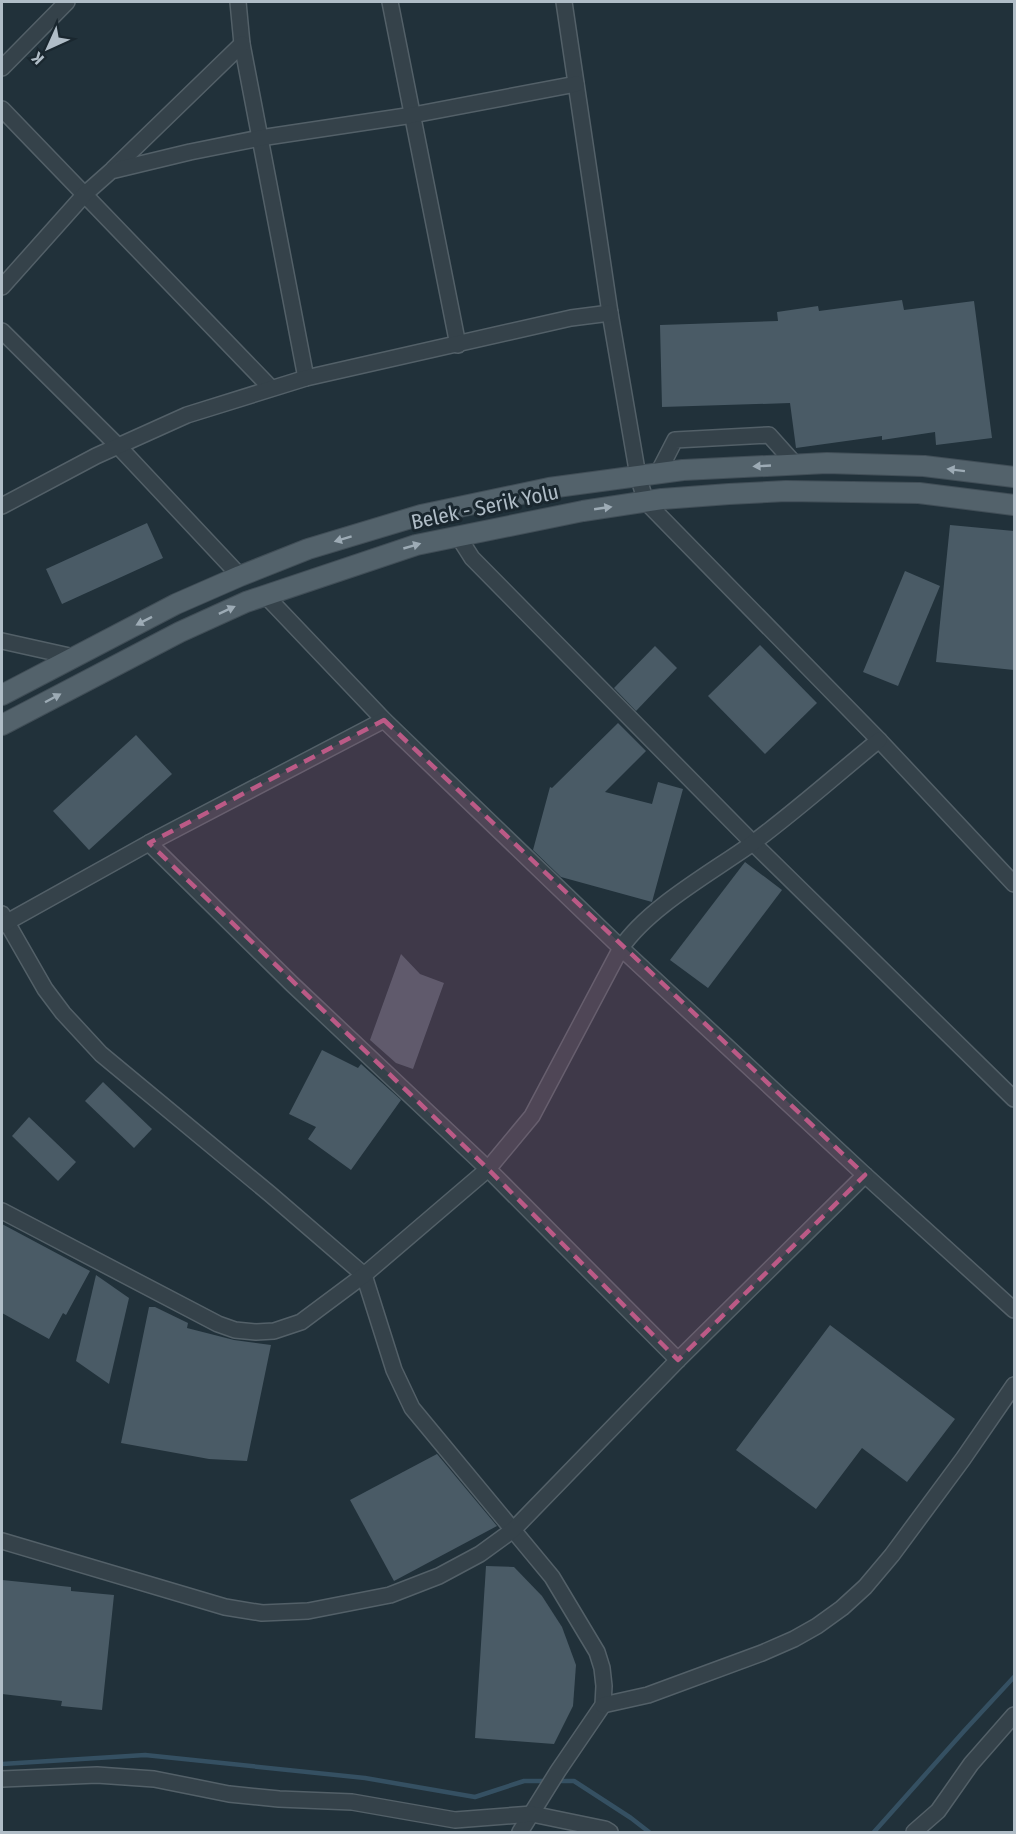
<svg xmlns="http://www.w3.org/2000/svg" width="1016" height="1834" font-family="'Fira Sans Condensed',sans-serif">
  <style>
    .lines { fill: none; stroke-linecap: round; stroke-linejoin: round }
    .stream { stroke: #355062; stroke-width: 4.5 }
    .building { fill: #4a5b66 }
    .minor-casing { stroke: #536068; stroke-width: 18 }
    .major-casing { stroke: #414e57; stroke-width: 22 }
    .minor { stroke: #35424a; stroke-width: 15 }
    .major { stroke: #53626b; stroke-width: 20 }
    .oneway { fill: #9dabb5 }
    .marked { fill: #bb5a86; fill-opacity: 0.2; stroke: #bb5a86; stroke-width: 4.5; stroke-dasharray: 12 8; stroke-linejoin: round }
    .labels { text-anchor: middle; dominant-baseline: central; stroke-width: 6; stroke-linejoin: round; paint-order: stroke }
    .street-label { font-size: 21px; fill: #b0bdc7; stroke: #1a272f }
  </style>
  <rect width="100%" height="100%" fill="#21313a"/>
  <g class="lines">
    <g class="stream">
      <polyline points="2,1764 145,1755 365,1778 475,1797 524,1781 548,1781"/>
      <polyline points="556,1781 574,1781 631,1818 649,1832"/>
      <polyline points="874,1832 965,1730 1014,1677"/>
    </g>
  </g>
  <g class="building">
    <polygon points="902,300 904,310 974,301 992,438 936,445 935,432 882,440 882,436 796,448 790,403 662,407 660,325 778,321 777,312 818,306 819,311"/>
    <polygon points="147,523 163,558 62,604 46,569"/>
    <polygon points="950,525 1014,531 1014,670 936,662"/>
    <polygon points="905,571 940,586 898,686 863,672"/>
    <polygon points="760,645 817,703 765,754 708,696"/>
    <polygon points="655,646 677,668 636,711 614,688"/>
    <polygon points="618,723 646,751 605,792 652,804 658,782 683,789 652,902 561,877 533,850 550,787 552,788"/>
    <polygon points="136,735 172,774 89,850 53,811"/>
    <polygon points="745,862 782,890 708,988 670,960"/>
    <polygon points="401,954 420,974 444,983 413,1069 396,1063 370,1040"/>
    <polygon points="322,1050 358,1068 361,1064 401,1100 351,1170 308,1139 316,1127 289,1114"/>
    <polygon points="103,1082 152,1129 134,1148 85,1101"/>
    <polygon points="29,1117 76,1162 58,1181 12,1136"/>
    <polygon points="2,1224 90,1271 66,1315 63,1313 49,1339 2,1313"/>
    <polygon points="96,1275 129,1298 109,1384 76,1361"/>
    <polygon points="149,1307 155,1307 188,1323 187,1328 234,1340 271,1345 247,1461 209,1459 121,1443"/>
    <polygon points="830,1325 955,1419 907,1482 862,1448 816,1509 736,1450"/>
    <polygon points="437,1454 497,1526 394,1581 350,1500"/>
    <polygon points="486,1566 514,1567 542,1596 562,1627 576,1665 573,1706 554,1744 475,1738"/>
    <polygon points="2,1580 71,1587 71,1591 114,1595 102,1710 61,1706 62,1701 2,1694"/>
  </g>
  <g class="lines">
    <defs>
      <g id="minor">
        <polyline points="238,2 242,44 306,378"/>
        <polyline points="390,2 458,345"/>
        <polyline points="564,2 610,313 638,476 646,502 879,740 1014,884"/>
        <polyline points="2,68 67,2"/>
        <polyline points="2,109 271,388"/>
        <polyline points="113,169 242,44"/>
        <polyline points="2,287 85,194 111,171 190,152 260,138 413,115 576,84"/>
        <polyline points="2,331 119,447 240,576"/>
        <polyline points="658,473 675,440 769,435 795,464"/>
        <polyline points="2,506 96,456 187,415 306,378 571,318 610,313"/>
        <polyline points="458,536 472,558 753,843 1014,1099"/>
        <polyline points="266,596 384,720 621,948 865,1175 1014,1310"/>
        <polyline points="2,641 74,657"/>
        <polyline points="149,843 292,984 488,1169 678,1360"/>
        <polyline points="2,914 45,989 63,1013 101,1054 270,1194 364,1275 394,1370 412,1408 552,1577 597,1652 602,1668 604,1686 603,1705 558,1771 520,1832"/>
        <polyline points="2,925 149,843 384,720"/>
        <path d="M2 1211 218 1324 235 1330 256 1332 274 1331 301 1322 364 1275 488 1169 532 1116 621 948C648 908 709 874 750 845 795 812 836 775 879 740"/>
        <polyline points="2,1541 225,1607 262,1613 308,1611 390,1595 439,1576 480,1554 513,1530 678,1360 865,1175"/>
        <polyline points="603,1705 648,1695 762,1653 794,1639 817,1626 842,1608 865,1587 892,1555 963,1459 1014,1385"/>
        <polyline points="2,1779 97,1775 154,1779 229,1794 279,1799 352,1802 455,1820 532,1814 605,1829 610,1832"/>
        <polyline points="914,1832 938,1811 971,1764 1014,1715"/>
      </g>
      <g id="major">
        <polyline points="2,695 176,604 240,576 308,549 421,515 549,488 683,470 827,463 924,466 1014,477"/>
        <polyline points="2,725 180,632 246,602 416,545 583,511 662,499 729,494 786,491 919,493 1014,505"/>
      </g>
    </defs>
    <use href="#minor" class="minor-casing"/>
    <use href="#major" class="major-casing"/>
    <use href="#minor" class="minor"/>
    <use href="#major" class="major"/>
  </g>
  <defs><path id="oneway-solid" d="M-6-.8H1V-3.2L6.5 0L1 3.2V.8H-6Z" transform="scale(1.5)"/></defs>
  <g class="oneway">
    <use href="#oneway-solid" transform="translate(762 466) rotate(177)"/>
    <use href="#oneway-solid" transform="translate(956 470) rotate(-173)"/>
    <use href="#oneway-solid" transform="translate(603 508) rotate(-8)"/>
    <use href="#oneway-solid" transform="translate(343 539) rotate(163)"/>
    <use href="#oneway-solid" transform="translate(412 546) rotate(-16)"/>
    <use href="#oneway-solid" transform="translate(227 610) rotate(-25)"/>
    <use href="#oneway-solid" transform="translate(144 621) rotate(153)"/>
    <use href="#oneway-solid" transform="translate(53 698) rotate(-28)"/>
  </g>
  <path class="marked" d="M384 720 865 1175 678 1360 488 1169 149 843Z"/>
  <g class="labels">
    <g class="street-label">
      <text transform="translate(485 507) rotate(-12)">Belek - Serik Yolu</text>
    </g>
  </g>
  <rect width="1016" height="1834" fill="none" stroke="#b0bdc7" stroke-width="6"/>
  <g transform="translate(48 48) rotate(225)" stroke="#1a272f" stroke-width="4.5" paint-order="stroke">
  <path d="M0-4.5L10 22L0 15L-10 22Z" fill="#b0bdc7"/>
  <text y="-9" font-size="16" font-weight="bold" text-anchor="middle" fill="#b0bdc7">K</text>
  </g>
</svg>
